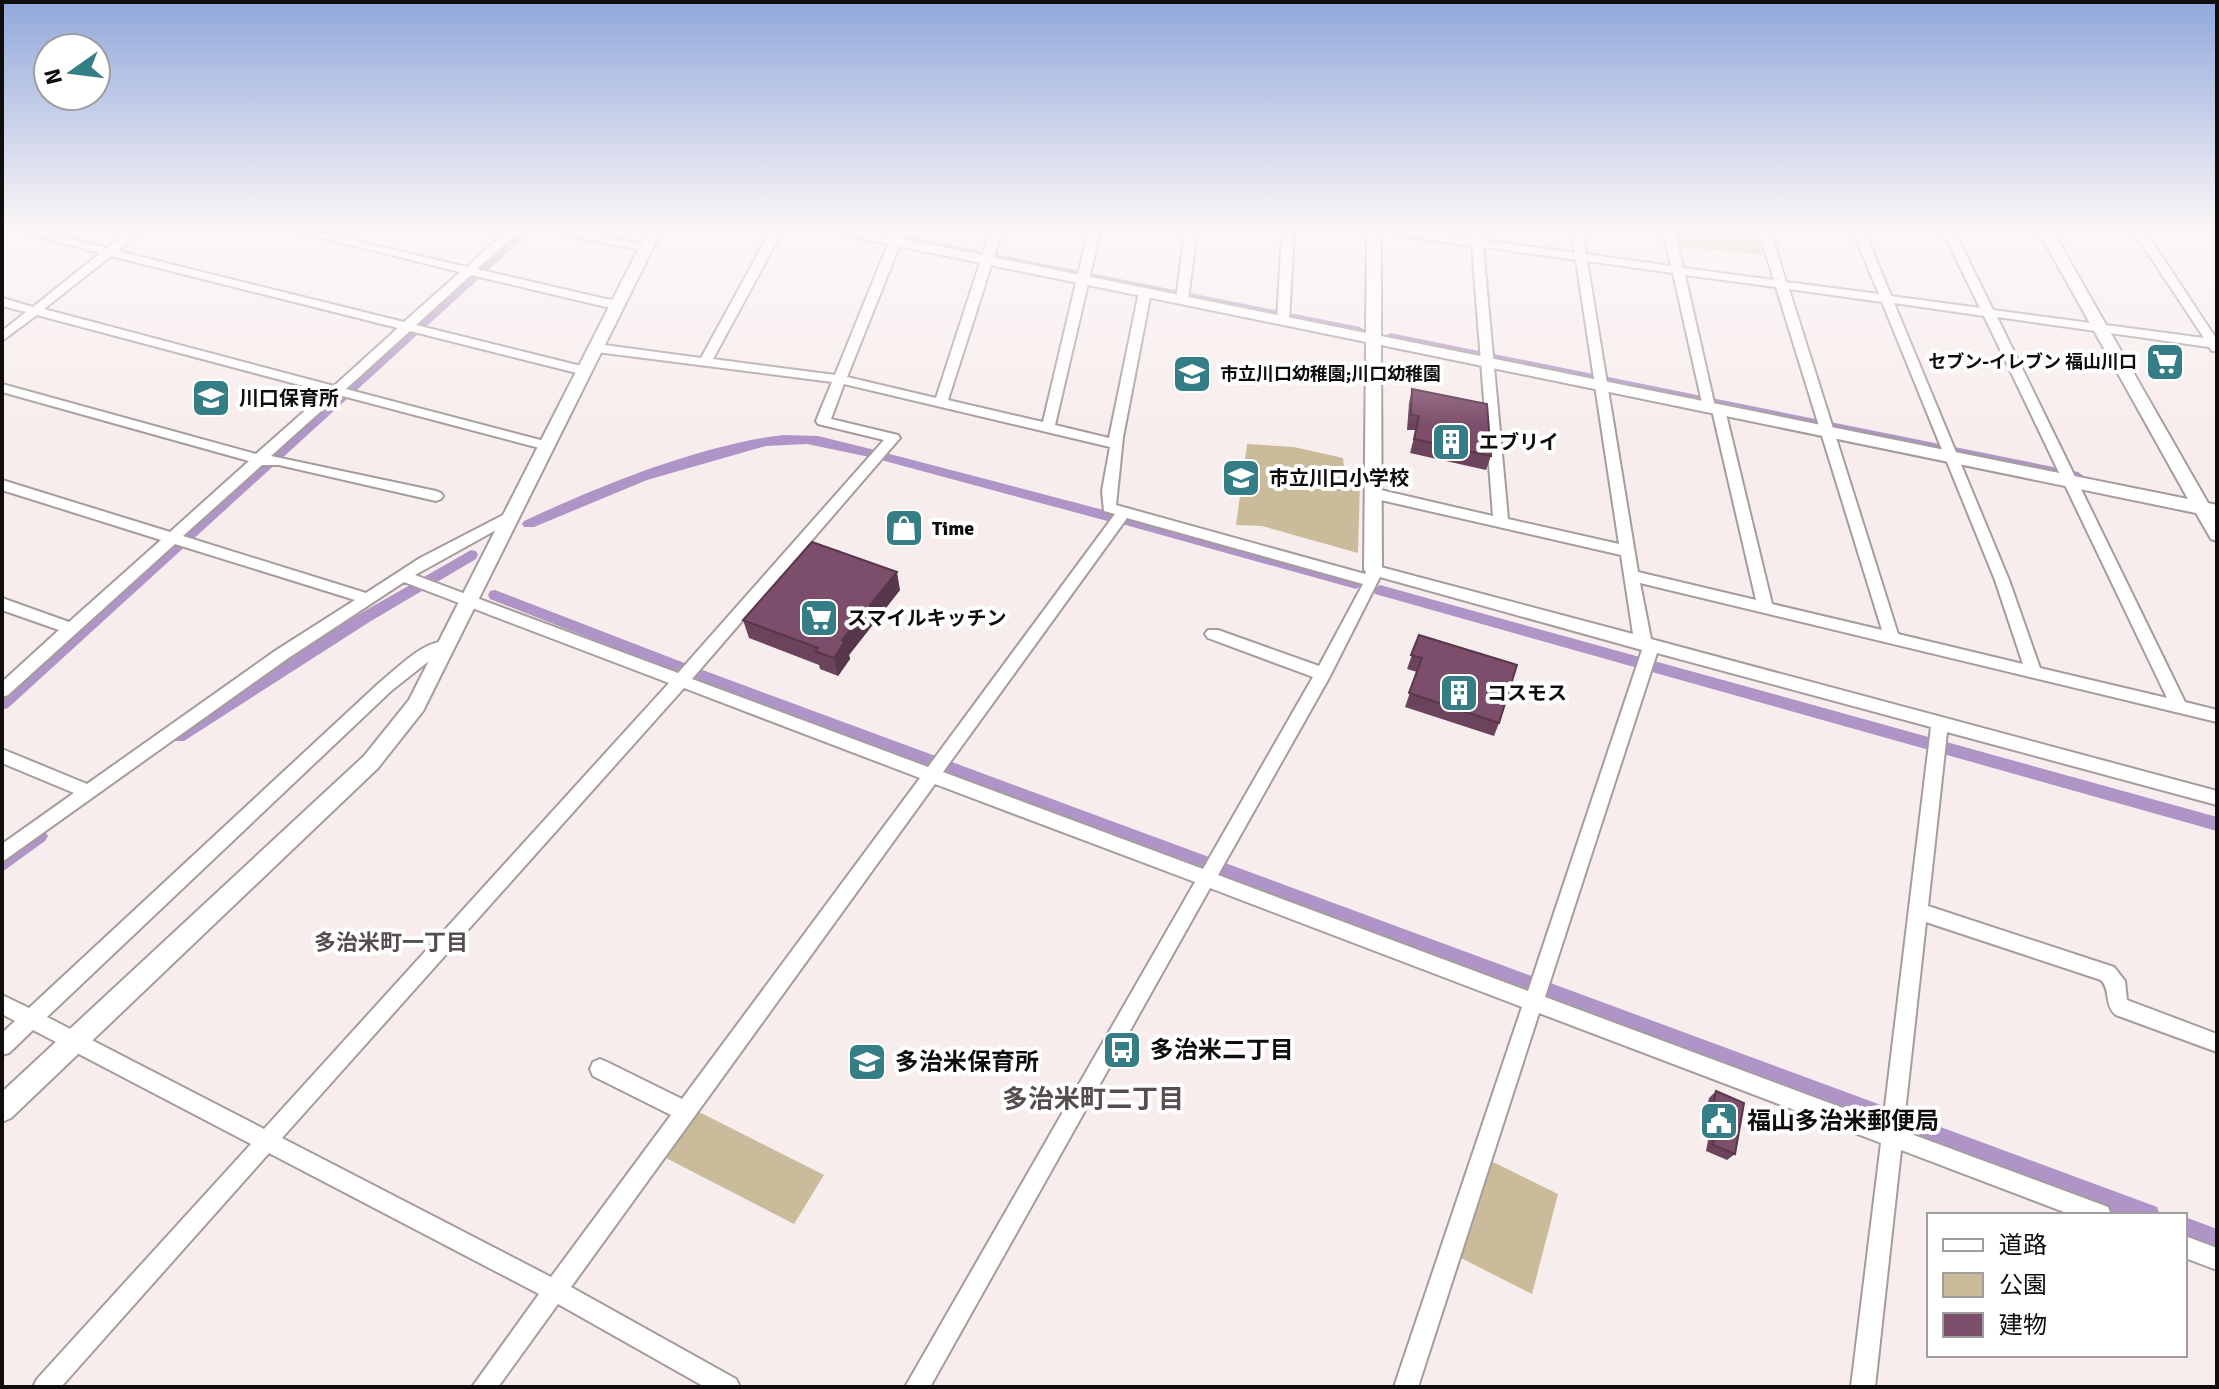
<svg xmlns="http://www.w3.org/2000/svg" width="2219" height="1389" font-family="Signika,'Noto Sans JP',sans-serif">
  <style>
    .green { fill: #cabb9b }
    .lines { fill: none; stroke-linecap: round; stroke-linejoin: round }
    .canal { fill: #af95c7; fill-rule: evenodd }
    .minor-casing { stroke: #a69c9c; stroke-width: 4 }
    .tertiary-casing { stroke: #a69c9c; stroke-width: 4 }
    .minor { fill: #fff; fill-rule: evenodd }
    .tertiary { fill: #fff; fill-rule: evenodd }
    .wall { fill: #6c435c }
    .shaded-wall { fill: #58374b }
    .building { fill: #7d4e6b; stroke: #58374b; stroke-width: 2 }
    .labels { text-anchor: middle; dominant-baseline: central; stroke-width: 8; stroke-linejoin: round; paint-order: stroke }
    .far-poi-label { font-size: 18px; font-weight: bold; fill: #100d0d; stroke: #fff; text-anchor: end }
    .poi-label { font-size: 20px; font-weight: bold; fill: #100d0d; stroke: #fff; text-anchor: start }
    .neighbourhood-label { font-size: 22px; font-weight: bold; fill: #564d4d; stroke: #fff }
    .near-poi-label { font-size: 24px; font-weight: bold; fill: #100d0d; stroke: #fff; text-anchor: start }
    .near-neighbourhood-label { font-size: 26px; font-weight: bold; fill: #564d4d; stroke: #fff }
  </style>
  <rect width="100%" height="100%" fill="#f8eded"/>
  <g class="green">
    <polygon points="1666,232 1755,232 1762,255 1669,245"/>
    <polygon points="1247,444 1294,447 1343,458 1344,468 1355,469 1360,481 1358,553 1262,526 1236,525"/>
    <polygon points="697,1111 824,1175 794,1224 666,1158"/>
    <polygon points="1477,1154 1558,1194 1532,1294 1445,1250"/>
  </g>
  <g class="lines">
    <g class="canal">
      <polygon points="517,232 530,232 8,708 2,710 2,694"/>
      <polygon points="863,232 885,232 1360,327 1366,331 1360,335 869,235"/>
      <polygon points="1390,333 2078,472 2085,477 2078,482 1386,340 1384,337"/>
      <path d="M784 435 818 436 879 451 881 454 874 458 807 444 766 446 647 480 534 527H524L522 524 524 521C599 486 702 444 784 435Z"/>
      <polygon points="886,453 1111,512 1118,517 1111,522 881,460 879,457"/>
      <polygon points="1127,516 1356,579 1363,584 1356,589 1122,524 1120,521 1122,518"/>
      <polygon points="471,550 476,551 478,555 476,559 371,621 184,741 172,741 170,736 172,731 361,613"/>
      <polygon points="1380,585 2217,817 2217,831 1375,594 1373,590"/>
      <polygon points="495,590 700,669 2149,1204 2157,1207 2160,1215 2120,1215 688,677 490,599 488,595 490,591"/>
      <polygon points="39,829 45,831 48,836 45,841 2,872 2,854"/>
      <polygon points="2185,1217 2217,1229 2217,1251 2185,1239"/>
    </g>
    <defs>
      <g id="minor">
        <path d="M23 232H42L107 248 127 232H140L118 251 404 322 460 272 298 232H318L467 267 505 232H518L477 269 606 299 622 300V306L606 307 471 275 416 325 589 368V374L585 375 410 331 346 389 552 443V449L547 450 339 395 271 456 436 491 441 493 443 496 441 499 436 501 279 465H262L183 536 366 593 420 558 511 511 516 513 518 516 516 519 415 575 678 673 884 440 818 424 816 421 832 382 597 352 591 348 597 344 701 358 770 232H782L713 359 835 375 893 232H905L847 377 936 398 990 232H1002L948 400 1043 422 1088 232H1100L1055 425 1109 438 1139 292 1141 290H1149L1151 292 1123 437 1116 505 1365 574 1368 566 1373 565 1633 634 1621 555 1372 498 1365 493 1372 488 1493 516 1472 246 1397 235 1391 232H1421L1471 239 1470 232H1482V240L1575 253 1571 232H1583L1586 254 1671 266 1663 232H1675L1683 268 1774 280 1759 232H1771L1786 282 1879 294 1853 232H1865L1891 296 1980 308 1943 232H1955L1993 310 2204 338 2134 232H2146L2217 340V351H2212L2209 347 1997 317 2185 702 2217 710V722L1640 583 1651 639 2217 791V805L1947 732 1928 906 2114 967 2125 981 2127 1000 2217 1034V1052L2116 1015C2104 1006 2111 990 2101 980L1926 922 1903 1131 2100 1204 2108 1207 2111 1215H2072L1901 1150 1875 1387H1851L1881 1143 1539 1013 1418 1387H1394L1522 1007 1210 888 930 1387H905L1195 882 935 784 571 1287 736 1379 740 1387H705L558 1304 498 1387H472L539 1294 269 1153 61 1387H33L37 1379 251 1144 33 1030 9 1053 2 1055V1033L15 1021 2 1014V995L29 1008 379 683C398 668 427 636 452 642L455 646 452 650 434 657 391 691 47 1017 264 1129 669 683 404 582 287 659 2 862V844L74 793 2 763V749L87 784 275 651 355 600 175 544 8 695 2 697V682L59 630 2 610V598L69 622 161 540 2 490V480L170 532 249 461 2 392V384L256 454 326 392 37 315 2 341V331L26 312 2 306V298L33 307 100 253ZM1483 247 1576 260 1619 544 1508 519ZM111 256 398 328 334 386 44 309ZM1587 261 1673 273 1703 407 1704 410H1712L1756 600 1638 572ZM1685 275 1776 287 1882 630 1772 604 1725 410 1723 407H1715ZM1789 289 1882 302 1995 580 2023 664 1898 634ZM1894 303 1984 316 2167 698 2040 668 2009 580ZM844 384 1110 447 1102 491 1104 511 1115 514 928 767 692 679 900 438 898 435 831 419ZM1127 518 1363 584 1319 666 1218 630H1208L1205 634 1208 638 1313 677 1203 869 943 772ZM1380 577 1642 650 1528 991 1218 875 1329 678ZM1657 653 1931 727 1883 1123 1545 997ZM684 688 920 778 682 1099 607 1062 600 1059 593 1062 590 1069 593 1076 671 1115 551 1277 282 1138Z"/>
        <polygon points="560,232 582,232 645,245 651,248 645,251 566,235"/>
        <polygon points="1185,232 1197,232 1188,299 1182,303 1176,299"/>
        <polygon points="1282,232 1294,232 1289,321 1283,325 1277,321"/>
        <polygon points="2185,1236 2217,1248 2217,1270 2185,1258"/>
      </g>
      <g id="tertiary">
        <polygon points="647,232 661,232 423,711 378,768 11,1118 2,1122 2,1092 364,756 409,700"/>
        <polygon points="842,232 869,232 1366,333 1367,232 1381,232 1381,336 2188,499 2039,232 2053,232 2208,503 2217,505 2217,541 2211,539 2196,513 1381,345 1382,570 1373,577 1364,570 1366,342 849,236"/>
      </g>
    </defs>
    <use href="#minor" class="minor-casing"/>
    <use href="#tertiary" class="tertiary-casing"/>
    <use href="#minor" class="minor"/>
    <use href="#tertiary" class="tertiary"/>
  </g>
  <g class="wall">
    <polygon points="1412,389 1491,456 1486,470 1410,453 1416,430 1407,430 1409,403"/>
    <polygon points="900,590 849,655 850,659 838,676 820,669 819,665 749,638 743,620"/>
    <polygon points="1419,635 1499,723 1494,736 1405,707 1417,672 1407,669"/>
    <polygon points="1716,1091 1735,1154 1727,1160 1706,1151 1709,1135 1702,1133 1709,1098"/>
  </g>
  <polygon class="shaded-wall" points="897,572 900,590 849,655 850,659 838,676 834,658 842,640"/>
  <g class="building">
    <polygon points="1412,389 1487,404 1491,456 1414,439 1419,416 1411,415"/>
    <polygon points="812,542 897,572 842,640 845,641 834,658 815,651 818,648 743,620"/>
    <polygon points="1419,635 1517,665 1499,723 1409,693 1422,658 1411,655"/>
    <polygon points="1716,1091 1744,1103 1735,1154 1713,1145 1716,1129 1709,1126"/>
  </g>
  <linearGradient id="sky" x2="0" y2="1"><stop stop-color="#91a8db"/><stop offset="0.54" stop-color="#fcf7f7"/><stop offset="1" stop-color="#fcf7f7" stop-opacity="0"/></linearGradient>
  <rect width="2219" height="426" fill="url(#sky)"/>
  <defs>
    <symbol id="supermarket-square" viewBox="-11 -11 22 22"><rect x="-9" y="-9" width="18" height="18" rx="4" fill="#357e85" stroke="#fff"/><path d="M-6-5.5h2.5l.6 2H6L4.5 2H-2.5L-4.4-4H-6ZM-1.5 3.2a1.3 1.3 0 1 0 .1 0ZM3 3.2a1.3 1.3 0 1 0 .1 0Z" fill="#fff"/></symbol>
    <symbol id="school-square" viewBox="-11 -11 22 22"><rect x="-9" y="-9" width="18" height="18" rx="4" fill="#357e85" stroke="#fff"/><path d="M0-5L7-2L0 1L-7-2ZM-4 1L0 2.5L4 1V4Q0 6-4 4Z" fill="#fff"/></symbol>
    <symbol id="building-square" viewBox="-11 -11 22 22"><rect x="-9" y="-9" width="18" height="18" rx="4" fill="#357e85" stroke="#fff"/><path d="M-4-6H4V6H1V3H-1V6H-4ZM-2.5-4.3h1.7v1.8h-1.7ZM.8-4.3h1.7v1.8H.8ZM-2.5-1h1.7V.8h-1.7ZM.8-1h1.7V.8H.8Z" fill="#fff"/></symbol>
    <symbol id="shop-square" viewBox="-11 -11 22 22"><rect x="-9" y="-9" width="18" height="18" rx="4" fill="#357e85" stroke="#fff"/><path d="M-5-2.5h2.3a2.7 3.5 0 0 1 5.4 0H5L5.5 6h-11ZM-1.5-2.5h3a1.5 2.3 0 0 0-3 0Z" fill="#fff"/></symbol>
    <symbol id="bus-square" viewBox="-11 -11 22 22"><rect x="-9" y="-9" width="18" height="18" rx="4" fill="#357e85" stroke="#fff"/><path d="M-5-6H5V4H4V6H2V4H-2V6H-4V4H-5ZM-3.5-4V0h7V-4ZM-3.5 1.2v1.5H-2V1.2ZM2 1.2v1.5H3.5V1.2Z" fill="#fff"/></symbol>
    <symbol id="civic-square" viewBox="-11 -11 22 22"><rect x="-9" y="-9" width="18" height="18" rx="4" fill="#357e85" stroke="#fff"/><path d="M-.6-6.5H3V-4.5H.6V-3L4-1V1h2V6H-6V1h2V-1L-.6-3ZM-1.2 2.5V6h2.4V2.5Z" fill="#fff"/></symbol>
  </defs>
  <g fill-rule="evenodd">
    <use href="#supermarket-square" x="2143" y="340" width="44" height="44"/>
    <use href="#school-square" x="1170" y="352" width="44" height="44"/>
    <use href="#school-square" x="189" y="376" width="44" height="44"/>
    <use href="#building-square" x="1429" y="420" width="44" height="44"/>
    <use href="#school-square" x="1219" y="456" width="44" height="44"/>
    <use href="#shop-square" x="882" y="506" width="44" height="44"/>
    <use href="#supermarket-square" x="797" y="596" width="44" height="44"/>
    <use href="#building-square" x="1437" y="671" width="44" height="44"/>
    <use href="#bus-square" x="1100" y="1028" width="44" height="44"/>
    <use href="#school-square" x="845" y="1040" width="44" height="44"/>
    <use href="#civic-square" x="1697" y="1099" width="44" height="44"/>
  </g>
  <g class="labels">
    <g class="far-poi-label">
      <text x="2137" y="362">セブン-イレブン 福山川口</text>
      <text x="1220" y="374" text-anchor="start">市立川口幼稚園;川口幼稚園</text>
    </g>
    <g class="poi-label">
      <text x="239" y="398">川口保育所</text>
      <text x="1479" y="442">エブリイ</text>
      <text x="1269" y="478">市立川口小学校</text>
      <text x="932" y="528">Time</text>
      <text x="847" y="618">スマイルキッチン</text>
      <text x="1487" y="693">コスモス</text>
    </g>
    <g class="neighbourhood-label">
      <text x="391" y="942">多治米町一丁目</text>
    </g>
    <g class="near-poi-label">
      <text x="1150" y="1050">多治米二丁目</text>
      <text x="895" y="1062">多治米保育所</text>
      <text x="1747" y="1121">福山多治米郵便局</text>
    </g>
    <g class="near-neighbourhood-label">
      <text x="1093" y="1100">多治米町二丁目</text>
    </g>
  </g>
  <rect width="2219" height="1389" fill="none" stroke="#100d0d" stroke-width="8"/>
  <rect x="1927" y="1213" width="260" height="144" fill="#ffffff" stroke="#9f9e9e" stroke-width="2"/>
  <rect x="1943" y="1239" width="40" height="12" fill="#ffffff" stroke="#9f9e9e" stroke-width="2"/>
  <text x="1999" y="1253" font-size="24" fill="#100d0d">道路</text>
  <rect x="1943" y="1273" width="40" height="24" fill="#cabb9b" stroke="#9f9e9e" stroke-width="2"/>
  <text x="1999" y="1293" font-size="24" fill="#100d0d">公園</text>
  <rect x="1943" y="1313" width="40" height="24" fill="#7d4e6b" stroke="#9f9e9e" stroke-width="2"/>
  <text x="1999" y="1333" font-size="24" fill="#100d0d">建物</text>
  <g transform="translate(72 72) rotate(256)"><circle r="38" fill="#ffffff" stroke="#9f9e9e" stroke-width="2"/>
  <path d="M0-6L14 30L0 20L-14 30Z" fill="#357e85"/>
  <text y="-12" font-size="22" font-weight="bold" text-anchor="middle" fill="#100d0d">N</text>
  </g>
</svg>
